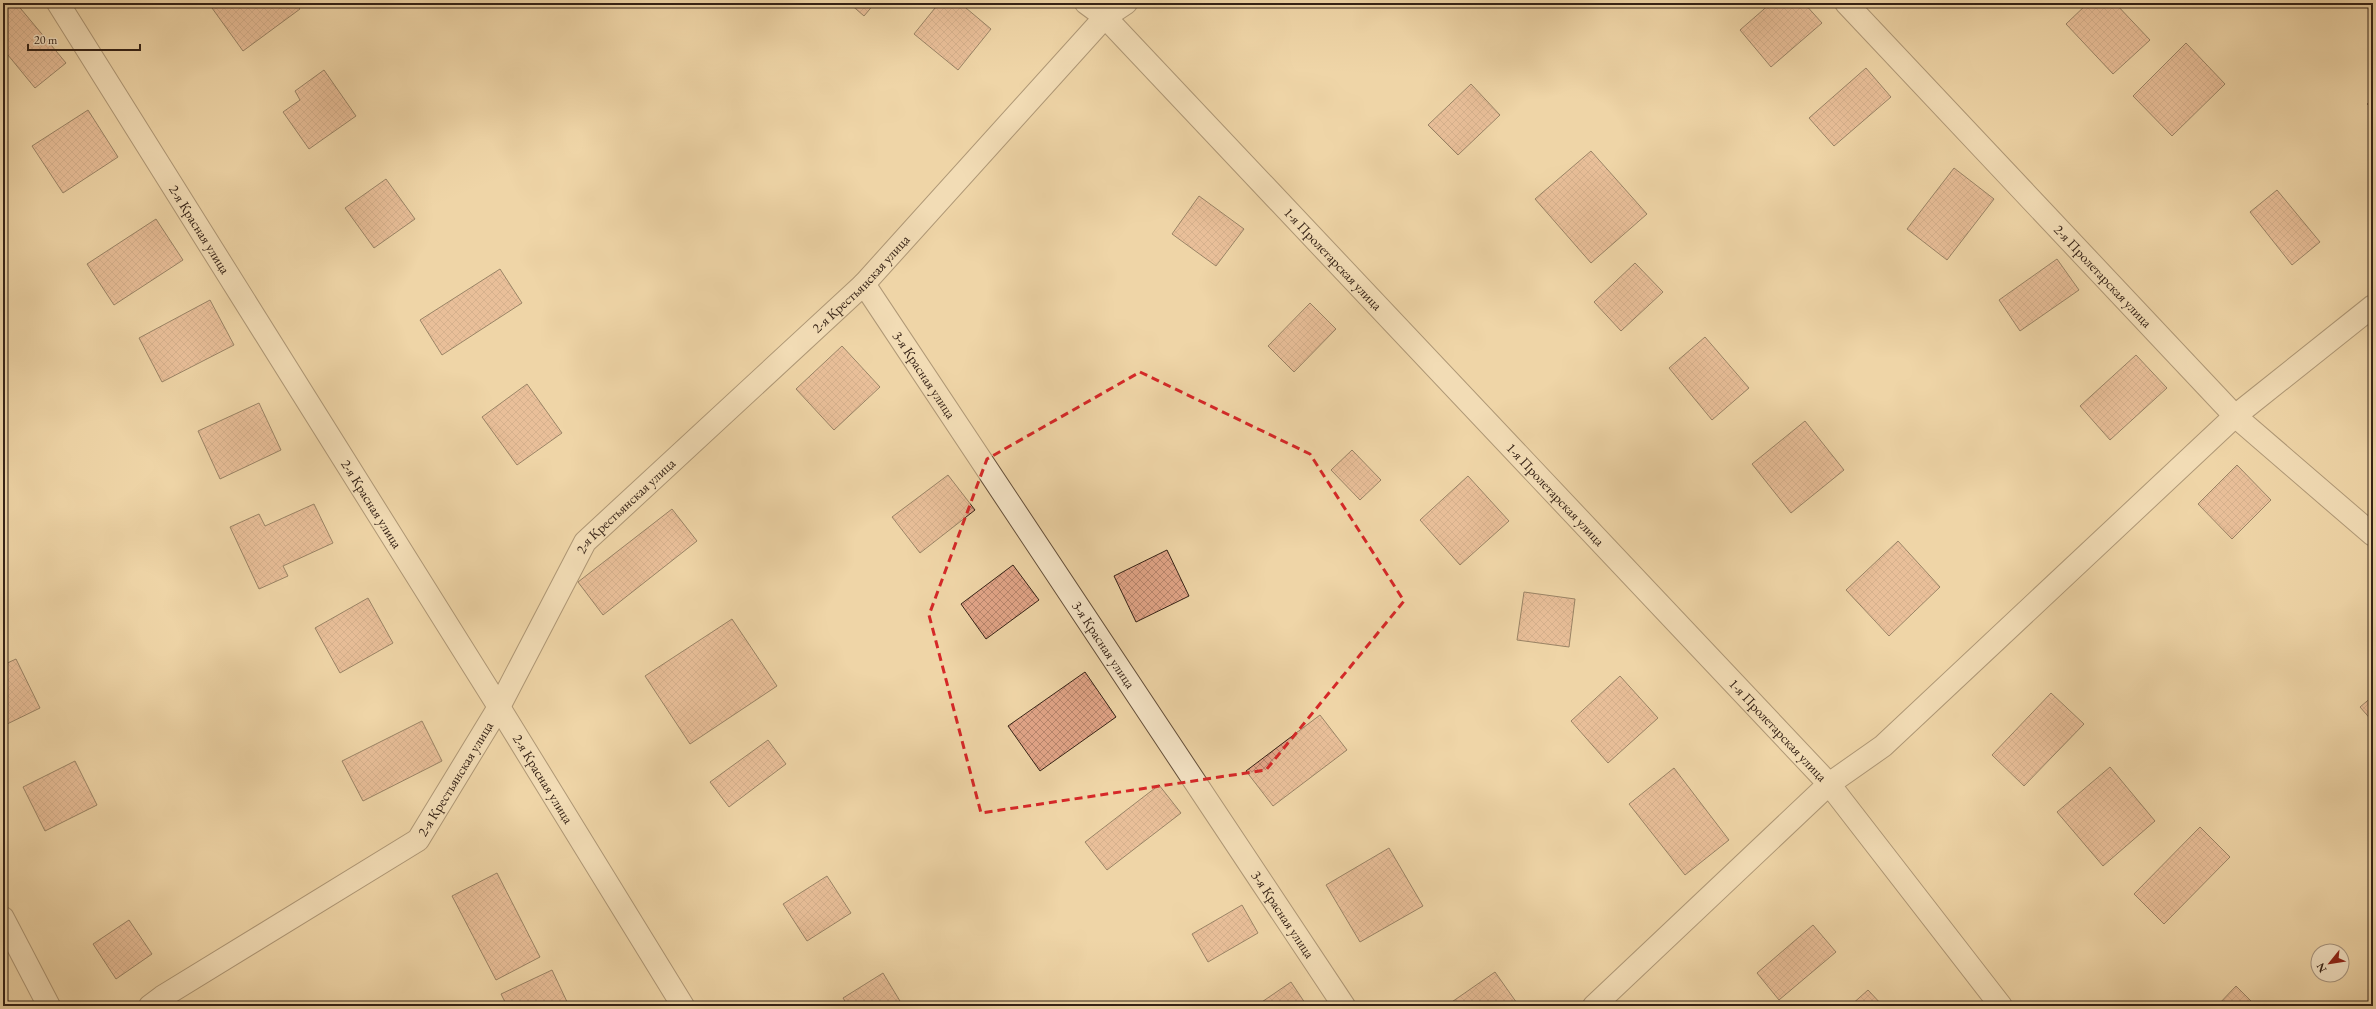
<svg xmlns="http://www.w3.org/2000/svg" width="2376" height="1009" font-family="'EB Garamond',serif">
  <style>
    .building { fill: url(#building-cross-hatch); stroke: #352216 }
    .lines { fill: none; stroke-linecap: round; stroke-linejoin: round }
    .minor-casing { stroke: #644f3a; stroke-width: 24 }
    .minor { stroke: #f5e4c6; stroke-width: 22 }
    .marked { fill: none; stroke: #d62828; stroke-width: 3; stroke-dasharray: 8 5; stroke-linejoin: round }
    .labels { text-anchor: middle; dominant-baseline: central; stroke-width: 3.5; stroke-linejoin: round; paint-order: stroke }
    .street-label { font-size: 14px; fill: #352216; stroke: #f5e4c6 }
  </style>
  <defs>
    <pattern id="building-cross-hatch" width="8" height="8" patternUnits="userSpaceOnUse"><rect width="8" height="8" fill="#e2a588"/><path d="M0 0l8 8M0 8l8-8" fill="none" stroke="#b8866e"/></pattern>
  </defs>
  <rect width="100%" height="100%" fill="#efd5a7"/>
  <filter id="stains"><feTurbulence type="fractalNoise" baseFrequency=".005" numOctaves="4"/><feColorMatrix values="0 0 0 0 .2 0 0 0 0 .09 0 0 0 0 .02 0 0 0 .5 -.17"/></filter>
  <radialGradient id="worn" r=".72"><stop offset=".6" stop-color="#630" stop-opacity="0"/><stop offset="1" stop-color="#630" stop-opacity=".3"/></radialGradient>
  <g class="building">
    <polygon points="7,3 16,3 66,63 35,88 3,49 3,7"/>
    <polygon points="219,3 295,3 300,9 243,51 212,8"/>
    <polygon points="849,3 875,3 864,16"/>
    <polygon points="939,3 960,3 991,29 958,70 914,34"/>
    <polygon points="1771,3 1804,3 1822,23 1771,67 1740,30"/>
    <polygon points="2088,3 2115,3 2150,40 2113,74 2066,24"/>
    <polygon points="2186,43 2225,84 2172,136 2133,96"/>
    <polygon points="1866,68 1891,97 1834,146 1809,118"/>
    <polygon points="324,70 356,116 309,149 283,112 300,100 295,91"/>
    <polygon points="1471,84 1500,115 1458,155 1428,125"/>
    <polygon points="2373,99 2373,110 2367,104"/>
    <polygon points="88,110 118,157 63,193 32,146"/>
    <polygon points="1591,151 1647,214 1591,263 1535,199"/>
    <polygon points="1954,168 1994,199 1947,260 1907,229"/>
    <polygon points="386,179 415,219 374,248 345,208"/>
    <polygon points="2277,190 2320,242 2292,265 2250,212"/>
    <polygon points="1199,196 1244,229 1216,266 1172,234"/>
    <polygon points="156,219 183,260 114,305 87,264"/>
    <polygon points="2057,259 2079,290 2020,331 1999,300"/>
    <polygon points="1635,263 1663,292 1621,331 1594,302"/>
    <polygon points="500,269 522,303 442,355 420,320"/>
    <polygon points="210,300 234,345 162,382 139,338"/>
    <polygon points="1310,303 1336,329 1294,372 1268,346"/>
    <polygon points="1705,337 1749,388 1712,420 1669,368"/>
    <polygon points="842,346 880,387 834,430 796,389"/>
    <polygon points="2136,355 2167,388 2110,440 2080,406"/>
    <polygon points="527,384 562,433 517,465 482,417"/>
    <polygon points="259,403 281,450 220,479 198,431"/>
    <polygon points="1805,421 1844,470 1791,513 1752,464"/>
    <polygon points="1352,450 1381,480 1360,500 1331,470"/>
    <polygon points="2237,465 2271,500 2232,539 2198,504"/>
    <polygon points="948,475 975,510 920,553 892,517"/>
    <polygon points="1468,476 1509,521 1460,565 1420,520"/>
    <polygon points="314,504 333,543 283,566 288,576 259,589 230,527 259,514 265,526"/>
    <polygon points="672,509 697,541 603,615 578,582"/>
    <polygon points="1898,541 1940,587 1889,636 1846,590"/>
    <polygon points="1167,550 1189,596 1136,622 1114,576"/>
    <polygon points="1013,565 1039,600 986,639 961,604"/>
    <polygon points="1524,592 1575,599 1569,647 1517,640"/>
    <polygon points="368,598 393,643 340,673 315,628"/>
    <polygon points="732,619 777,686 690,744 645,676"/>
    <polygon points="16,659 40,708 3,726 3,665"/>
    <polygon points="1085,672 1116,717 1040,771 1008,726"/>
    <polygon points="1620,676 1658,718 1608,763 1571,721"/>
    <polygon points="2051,693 2084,724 2024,786 1992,755"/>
    <polygon points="2373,696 2373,722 2360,707"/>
    <polygon points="1320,715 1347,750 1273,806 1246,771"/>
    <polygon points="422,721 442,761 363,801 342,761"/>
    <polygon points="768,740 786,764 729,807 710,782"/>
    <polygon points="75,761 97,805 45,831 23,787"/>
    <polygon points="2110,767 2155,821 2103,866 2057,812"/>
    <polygon points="1674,768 1729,840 1685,875 1629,804"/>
    <polygon points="1159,785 1181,813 1107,870 1085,842"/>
    <polygon points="2200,827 2230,857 2164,924 2134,894"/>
    <polygon points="1389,848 1423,906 1360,942 1326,885"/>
    <polygon points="497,873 540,957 496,980 452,896"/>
    <polygon points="827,876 851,913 807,941 783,904"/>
    <polygon points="1242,905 1258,933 1208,962 1192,934"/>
    <polygon points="129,920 152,954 116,979 93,944"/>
    <polygon points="1813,925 1836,952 1779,1000 1757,973"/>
    <polygon points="552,970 569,1006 507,1006 501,994"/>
    <polygon points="1495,972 1519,1006 1446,1006"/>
    <polygon points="883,973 903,1006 848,1006 843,998"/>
    <polygon points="1291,982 1307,1006 1256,1006"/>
    <polygon points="2236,986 2256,1006 2217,1006"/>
    <polygon points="1868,990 1883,1006 1850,1006"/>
  </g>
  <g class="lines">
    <defs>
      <g id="minor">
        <path id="s1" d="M58 3 499 707 683 1006"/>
        <path id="s2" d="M1086 3 1105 17 1829 784 2001 1006"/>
        <path id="s3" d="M1846 3 2235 416 2373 535"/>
        <path id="s4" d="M864 284 1344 1006"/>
        <polyline points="3,918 49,1006"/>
        <path id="s5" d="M150 1006 162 997 418 840 499 707 585 542 864 284 1105 17 1126 3"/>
        <polyline points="1594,1006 1829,784 1883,746 2235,416 2373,306"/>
      </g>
    </defs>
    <use href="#minor" class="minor-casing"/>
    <use href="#minor" class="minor"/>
  </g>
  <path d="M0 0H2376V1009H0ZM1140 372 1310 454 1404 601 1266 770 981 813 929 615 987 459Z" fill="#efd5a7" fill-opacity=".55" fill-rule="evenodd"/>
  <path class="marked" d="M1140 372 1310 454 1404 601 1266 770 981 813 929 615 987 459Z"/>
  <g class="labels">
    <g class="street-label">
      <text stroke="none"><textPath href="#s1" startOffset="267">2-я Красная улица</textPath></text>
      <text stroke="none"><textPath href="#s2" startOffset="356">1-я Пролетарская улица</textPath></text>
      <text stroke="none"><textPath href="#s3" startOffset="375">2-я Пролетарская улица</textPath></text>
      <text stroke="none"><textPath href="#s5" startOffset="1035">2-я Крестьянская улица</textPath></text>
      <text stroke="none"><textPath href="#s4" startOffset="109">3-я Красная улица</textPath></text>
      <text stroke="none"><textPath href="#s2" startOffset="680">1-я Пролетарская улица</textPath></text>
      <text stroke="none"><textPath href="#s1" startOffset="591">2-я Красная улица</textPath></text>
      <text stroke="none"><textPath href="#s5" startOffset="711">2-я Крестьянская улица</textPath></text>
      <text stroke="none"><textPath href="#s4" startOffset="433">3-я Красная улица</textPath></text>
      <text stroke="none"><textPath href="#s2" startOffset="1004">1-я Пролетарская улица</textPath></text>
      <text stroke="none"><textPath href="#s5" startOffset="387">2-я Крестьянская улица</textPath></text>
      <text stroke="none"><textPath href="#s1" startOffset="915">2-я Красная улица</textPath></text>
      <text stroke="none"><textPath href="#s4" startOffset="757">3-я Красная улица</textPath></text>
    </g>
  </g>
  <rect width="2376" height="1009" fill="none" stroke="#efd5a7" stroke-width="16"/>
  <rect x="4" y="4" width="2368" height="1001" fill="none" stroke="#352216" stroke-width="2"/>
  <rect x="8" y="8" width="2360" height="993" fill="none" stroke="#352216"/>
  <g transform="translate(2330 963) rotate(240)"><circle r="19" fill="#f5e4c6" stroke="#a89680"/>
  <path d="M0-3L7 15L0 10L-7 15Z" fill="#8f2418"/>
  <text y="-6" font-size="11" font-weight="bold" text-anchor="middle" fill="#352216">N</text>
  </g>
  <path d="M28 44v6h112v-6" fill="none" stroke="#352216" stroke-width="2"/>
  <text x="34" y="44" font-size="12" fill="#352216" stroke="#f5e4c6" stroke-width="3" paint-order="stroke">20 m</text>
  <rect width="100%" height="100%" filter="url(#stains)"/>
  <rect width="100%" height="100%" fill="url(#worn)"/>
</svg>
